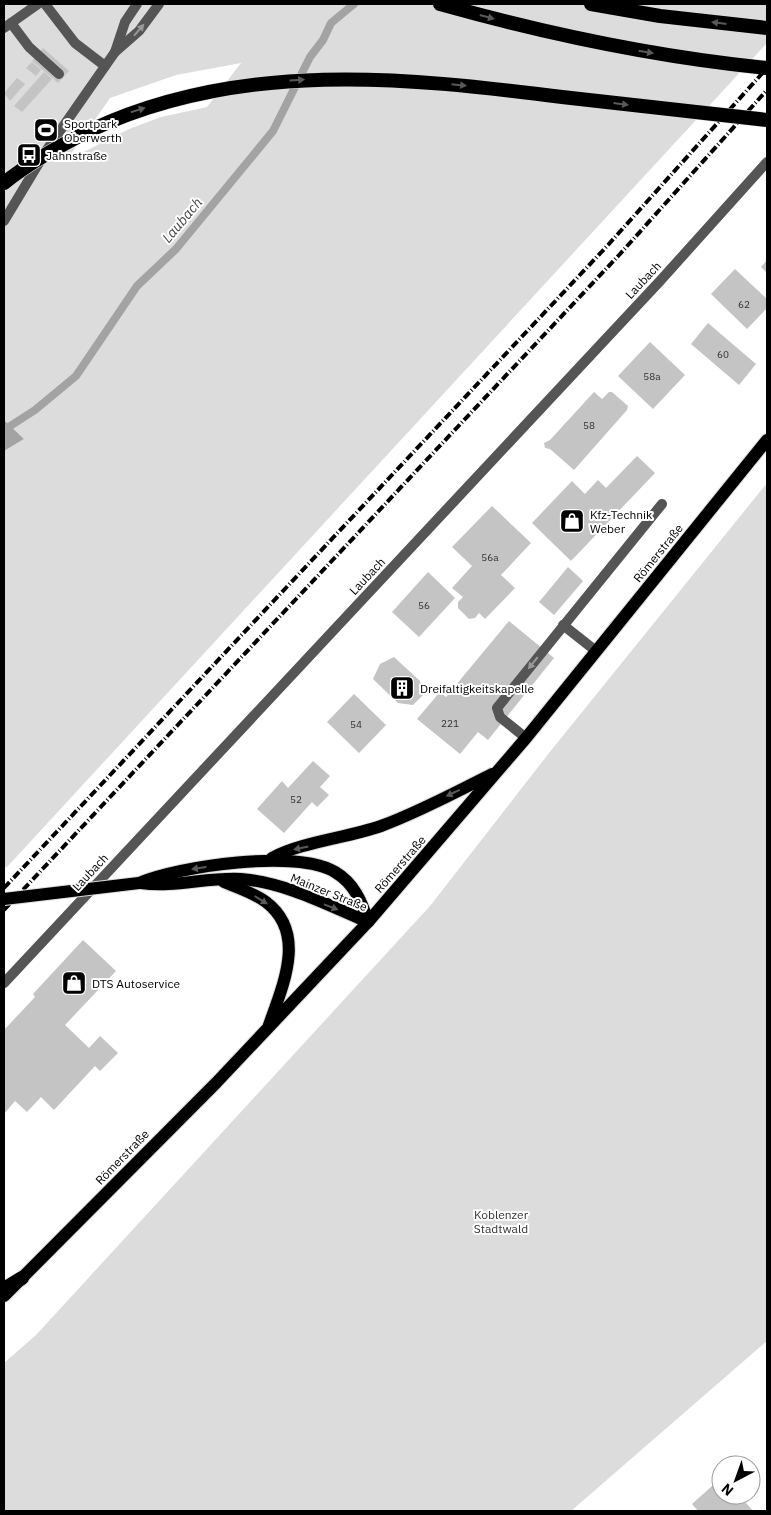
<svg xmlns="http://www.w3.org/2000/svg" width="771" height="1515" font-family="'IBM Plex Sans',sans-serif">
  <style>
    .green { fill: #dcdcdc; fill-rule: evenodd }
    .water { fill: #a3a3a3 }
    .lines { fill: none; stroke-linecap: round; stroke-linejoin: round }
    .stream { stroke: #a3a3a3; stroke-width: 8 }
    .building { fill: #c4c4c4 }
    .primary-casing { stroke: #dbdbdb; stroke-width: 14 }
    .trunk-casing { stroke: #dbdbdb; stroke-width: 15 }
    .service { stroke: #555; stroke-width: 10 }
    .minor { stroke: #555; stroke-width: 10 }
    .primary { stroke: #000; stroke-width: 12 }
    .trunk { stroke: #000; stroke-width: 14 }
    .rail { stroke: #000; stroke-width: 4; stroke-dasharray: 8 2.5 1 2.5; stroke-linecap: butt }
    .primary-bridge-casing { stroke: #dbdbdb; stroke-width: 14; stroke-linecap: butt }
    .trunk-bridge-casing { stroke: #dbdbdb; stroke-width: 15; stroke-linecap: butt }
    .primary-bridge { stroke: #000; stroke-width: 12 }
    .trunk-bridge { stroke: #000; stroke-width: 14 }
    .oneway { fill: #595959 }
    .oneway2 { fill: #999 }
    .labels { text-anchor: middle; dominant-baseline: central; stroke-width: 4; stroke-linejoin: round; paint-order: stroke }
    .number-label { font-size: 10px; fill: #313131 }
    .poi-label { font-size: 12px; fill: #000; stroke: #fff; text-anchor: start }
    .street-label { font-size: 12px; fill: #000; stroke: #fff }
    .park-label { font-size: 12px; fill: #333; stroke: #fff }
    .water-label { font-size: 14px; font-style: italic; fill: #444; stroke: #fff }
  </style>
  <rect width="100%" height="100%" fill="#fff"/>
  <g class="green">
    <path d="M4 4H767V43L7 867H4V451L24 439 4 420ZM241 63 207 107 161 117 129 129 66 161 110 98 176 75Z"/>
    <polygon points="767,483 767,1341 571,1511 4,1511 4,1363 36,1335 430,906 549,753"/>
  </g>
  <polygon class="water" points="4,420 24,439 4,451"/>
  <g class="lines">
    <polyline class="stream" points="4,430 35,410 76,376 137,286 176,249 273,131 310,57 323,40 331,23 354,4"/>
  </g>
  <g class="building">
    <polygon points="43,48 69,71 58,83 32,61"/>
    <polygon points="32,62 41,70 36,76 26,68"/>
    <polygon points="44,72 52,79 22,112 14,106"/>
    <polygon points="17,78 25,84 10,101 4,93"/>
    <polygon points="767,260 767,273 761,267"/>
    <polygon points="735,269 767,299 767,308 747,329 711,294"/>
    <polygon points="708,323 756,364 739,385 691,344"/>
    <polygon points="650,342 685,375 653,409 618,376"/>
    <polygon points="594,392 602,399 609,392 612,392 628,406 627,410 574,470 550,449 545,448 544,443 550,440"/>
    <polygon points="637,456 655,473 571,561 532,523 572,481 585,494 598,480 606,488"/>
    <polygon points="492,506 531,543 501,575 515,588 485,619 479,613 475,618 469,619 458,608 458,602 463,597 452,588 472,566 452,547"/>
    <polygon points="568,567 583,581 554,615 539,602"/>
    <polygon points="428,572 455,598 419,637 392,612"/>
    <polygon points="509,621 554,658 488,740 478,732 460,754 417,719 440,692 446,697"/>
    <polygon points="394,657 420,681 423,695 413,705 398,703 373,679 380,664"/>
    <polygon points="354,694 386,725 359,753 327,722"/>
    <polygon points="313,761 330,776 320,787 329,795 317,807 312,802 284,833 257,809 282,781 288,788"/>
    <polygon points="83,940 116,971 65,1025 89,1048 100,1036 118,1053 100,1071 95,1066 54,1110 41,1097 27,1112 15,1101 4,1114 4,1030 35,997 33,994"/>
    <polygon points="721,1478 721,1495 739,1495 753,1511 698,1511 692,1504"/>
  </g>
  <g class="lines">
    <defs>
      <g id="primary">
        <path d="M272 858C301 842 347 838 381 826 419 812 456 792 492 774"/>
        <path d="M224 882C238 888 254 893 266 902 307 933 283 985 269 1025"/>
        <path d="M139 883C179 866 297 849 335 872 354 883 362 902 368 922"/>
        <path d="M141 883C174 888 207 877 241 879 284 882 328 905 368 922"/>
        <polyline points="4,1296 216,1083 368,922 526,738 767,440"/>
      </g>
      <g id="trunk">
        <path d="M440 4C547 34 656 57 767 68"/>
        <polyline points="591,4 660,16 767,28"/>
        <polyline points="4,1289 22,1278"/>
      </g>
    </defs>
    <use href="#primary" class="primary-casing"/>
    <use href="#trunk" class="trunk-casing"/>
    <g class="service">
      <polyline points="11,23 29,47 59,74"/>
      <polyline points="4,28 38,4"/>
      <polyline points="563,625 596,651"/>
      <polyline points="526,738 500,717 497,708 662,504"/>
    </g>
    <g class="minor">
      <polyline points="45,4 75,43 105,66"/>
      <polyline points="115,52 125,22 137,4"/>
      <polyline points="4,221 48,148 115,52 139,31 159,4"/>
      <polyline points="4,983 660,281 767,162"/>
    </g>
    <use href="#primary" class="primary"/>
    <use href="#trunk" class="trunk"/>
    <g class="rail">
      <polyline points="4,888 608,245 767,68"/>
      <polyline points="4,910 620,254 767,90"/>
    </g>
    <defs>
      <polyline id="primary-bridge" points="4,899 139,883"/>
      <path id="trunk-bridge" d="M4 183C30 162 61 145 91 130 241 60 404 77 562 97 631 105 699 113 767 120"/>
    </defs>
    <use href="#primary-bridge" class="primary-bridge-casing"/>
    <use href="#trunk-bridge" class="trunk-bridge-casing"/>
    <use href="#primary-bridge" class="primary-bridge"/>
    <use href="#trunk-bridge" class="trunk-bridge"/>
  </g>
  <defs><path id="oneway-solid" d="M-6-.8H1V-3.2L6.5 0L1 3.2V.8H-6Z" transform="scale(1.25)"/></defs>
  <g class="oneway">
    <use href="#oneway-solid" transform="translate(487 17) rotate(15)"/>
    <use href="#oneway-solid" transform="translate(719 23) rotate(-173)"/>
    <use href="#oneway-solid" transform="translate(646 52) rotate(9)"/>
    <use href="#oneway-solid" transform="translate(297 80) rotate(-3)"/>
    <use href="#oneway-solid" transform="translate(459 85) rotate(6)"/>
    <use href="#oneway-solid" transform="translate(621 104) rotate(7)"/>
    <use href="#oneway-solid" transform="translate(138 110) rotate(-18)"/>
    <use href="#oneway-solid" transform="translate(453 793) rotate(155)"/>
    <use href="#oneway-solid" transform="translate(301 848) rotate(168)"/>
    <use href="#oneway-solid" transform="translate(199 868) rotate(172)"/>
    <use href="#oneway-solid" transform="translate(261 900) rotate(32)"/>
    <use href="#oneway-solid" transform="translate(331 907) rotate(21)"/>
  </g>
  <g class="oneway2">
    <use href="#oneway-solid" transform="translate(139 30) rotate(-49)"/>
    <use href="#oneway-solid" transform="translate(533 663) rotate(129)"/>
  </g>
  <defs>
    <symbol id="stadium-square" viewBox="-11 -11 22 22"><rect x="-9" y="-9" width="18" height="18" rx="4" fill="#000" stroke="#fff"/><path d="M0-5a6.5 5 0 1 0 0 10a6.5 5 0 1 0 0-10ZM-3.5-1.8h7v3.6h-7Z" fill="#fff"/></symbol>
    <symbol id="bus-square" viewBox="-11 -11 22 22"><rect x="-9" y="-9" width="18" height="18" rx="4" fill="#000" stroke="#fff"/><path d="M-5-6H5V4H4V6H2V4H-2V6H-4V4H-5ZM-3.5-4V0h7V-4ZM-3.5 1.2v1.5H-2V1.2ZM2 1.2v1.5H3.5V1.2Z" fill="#fff"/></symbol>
    <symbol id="shop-square" viewBox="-11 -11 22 22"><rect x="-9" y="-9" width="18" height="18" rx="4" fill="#000" stroke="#fff"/><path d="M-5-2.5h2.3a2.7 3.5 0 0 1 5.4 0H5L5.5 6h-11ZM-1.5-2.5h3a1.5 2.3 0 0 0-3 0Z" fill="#fff"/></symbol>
    <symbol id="building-square" viewBox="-11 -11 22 22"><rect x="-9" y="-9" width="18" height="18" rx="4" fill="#000" stroke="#fff"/><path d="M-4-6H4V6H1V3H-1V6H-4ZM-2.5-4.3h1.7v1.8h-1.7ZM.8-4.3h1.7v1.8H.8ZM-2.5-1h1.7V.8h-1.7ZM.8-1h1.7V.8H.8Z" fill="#fff"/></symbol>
  </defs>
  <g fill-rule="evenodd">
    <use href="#stadium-square" x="32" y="116" width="28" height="28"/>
    <use href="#bus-square" x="15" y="141" width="28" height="28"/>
    <use href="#shop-square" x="558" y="507" width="28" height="28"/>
    <use href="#building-square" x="388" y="674" width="28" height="28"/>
    <use href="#shop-square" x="60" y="969" width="28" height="28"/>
  </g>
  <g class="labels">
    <g class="number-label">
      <text x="744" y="304">62</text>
      <text x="723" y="354">60</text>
      <text x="652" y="376">58a</text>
      <text x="589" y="425">58</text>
      <text x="490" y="557">56a</text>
      <text x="424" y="605">56</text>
      <text x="450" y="723">221</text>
      <text x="356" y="724">54</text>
      <text x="296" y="799">52</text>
    </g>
    <g class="poi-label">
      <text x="64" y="123">Sportpark<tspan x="64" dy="14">Oberwerth</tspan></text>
      <text x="46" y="155">Jahnstraße</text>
      <text x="590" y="514">Kfz-Technik<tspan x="590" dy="14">Weber</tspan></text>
      <text x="420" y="688">Dreifaltigkeitskapelle</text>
      <text x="92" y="983">DTS Autoservice</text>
    </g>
    <g class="street-label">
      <text transform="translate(643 280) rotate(-47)">Laubach</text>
      <text transform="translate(658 553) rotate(-51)">Römerstraße</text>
      <text transform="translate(367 576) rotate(-47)">Laubach</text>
      <text transform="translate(400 864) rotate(-49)">Römerstraße</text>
      <text transform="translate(90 872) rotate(-47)">Laubach</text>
      <text transform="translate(329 892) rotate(22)">Mainzer Straße</text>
      <text transform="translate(122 1157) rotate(-46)">Römerstraße</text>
    </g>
    <g class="park-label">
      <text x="501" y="1214">Koblenzer<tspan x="501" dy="14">Stadtwald</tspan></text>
    </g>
    <g class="water-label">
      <text transform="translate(182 220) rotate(-50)">Laubach</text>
    </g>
  </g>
  <rect width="771" height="1515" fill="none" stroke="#000000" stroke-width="10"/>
  <g transform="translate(736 1480) rotate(221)"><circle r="24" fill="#ffffff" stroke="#999999"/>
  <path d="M0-4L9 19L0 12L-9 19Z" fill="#000000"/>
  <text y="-8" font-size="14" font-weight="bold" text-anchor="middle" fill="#000000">N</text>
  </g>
</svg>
